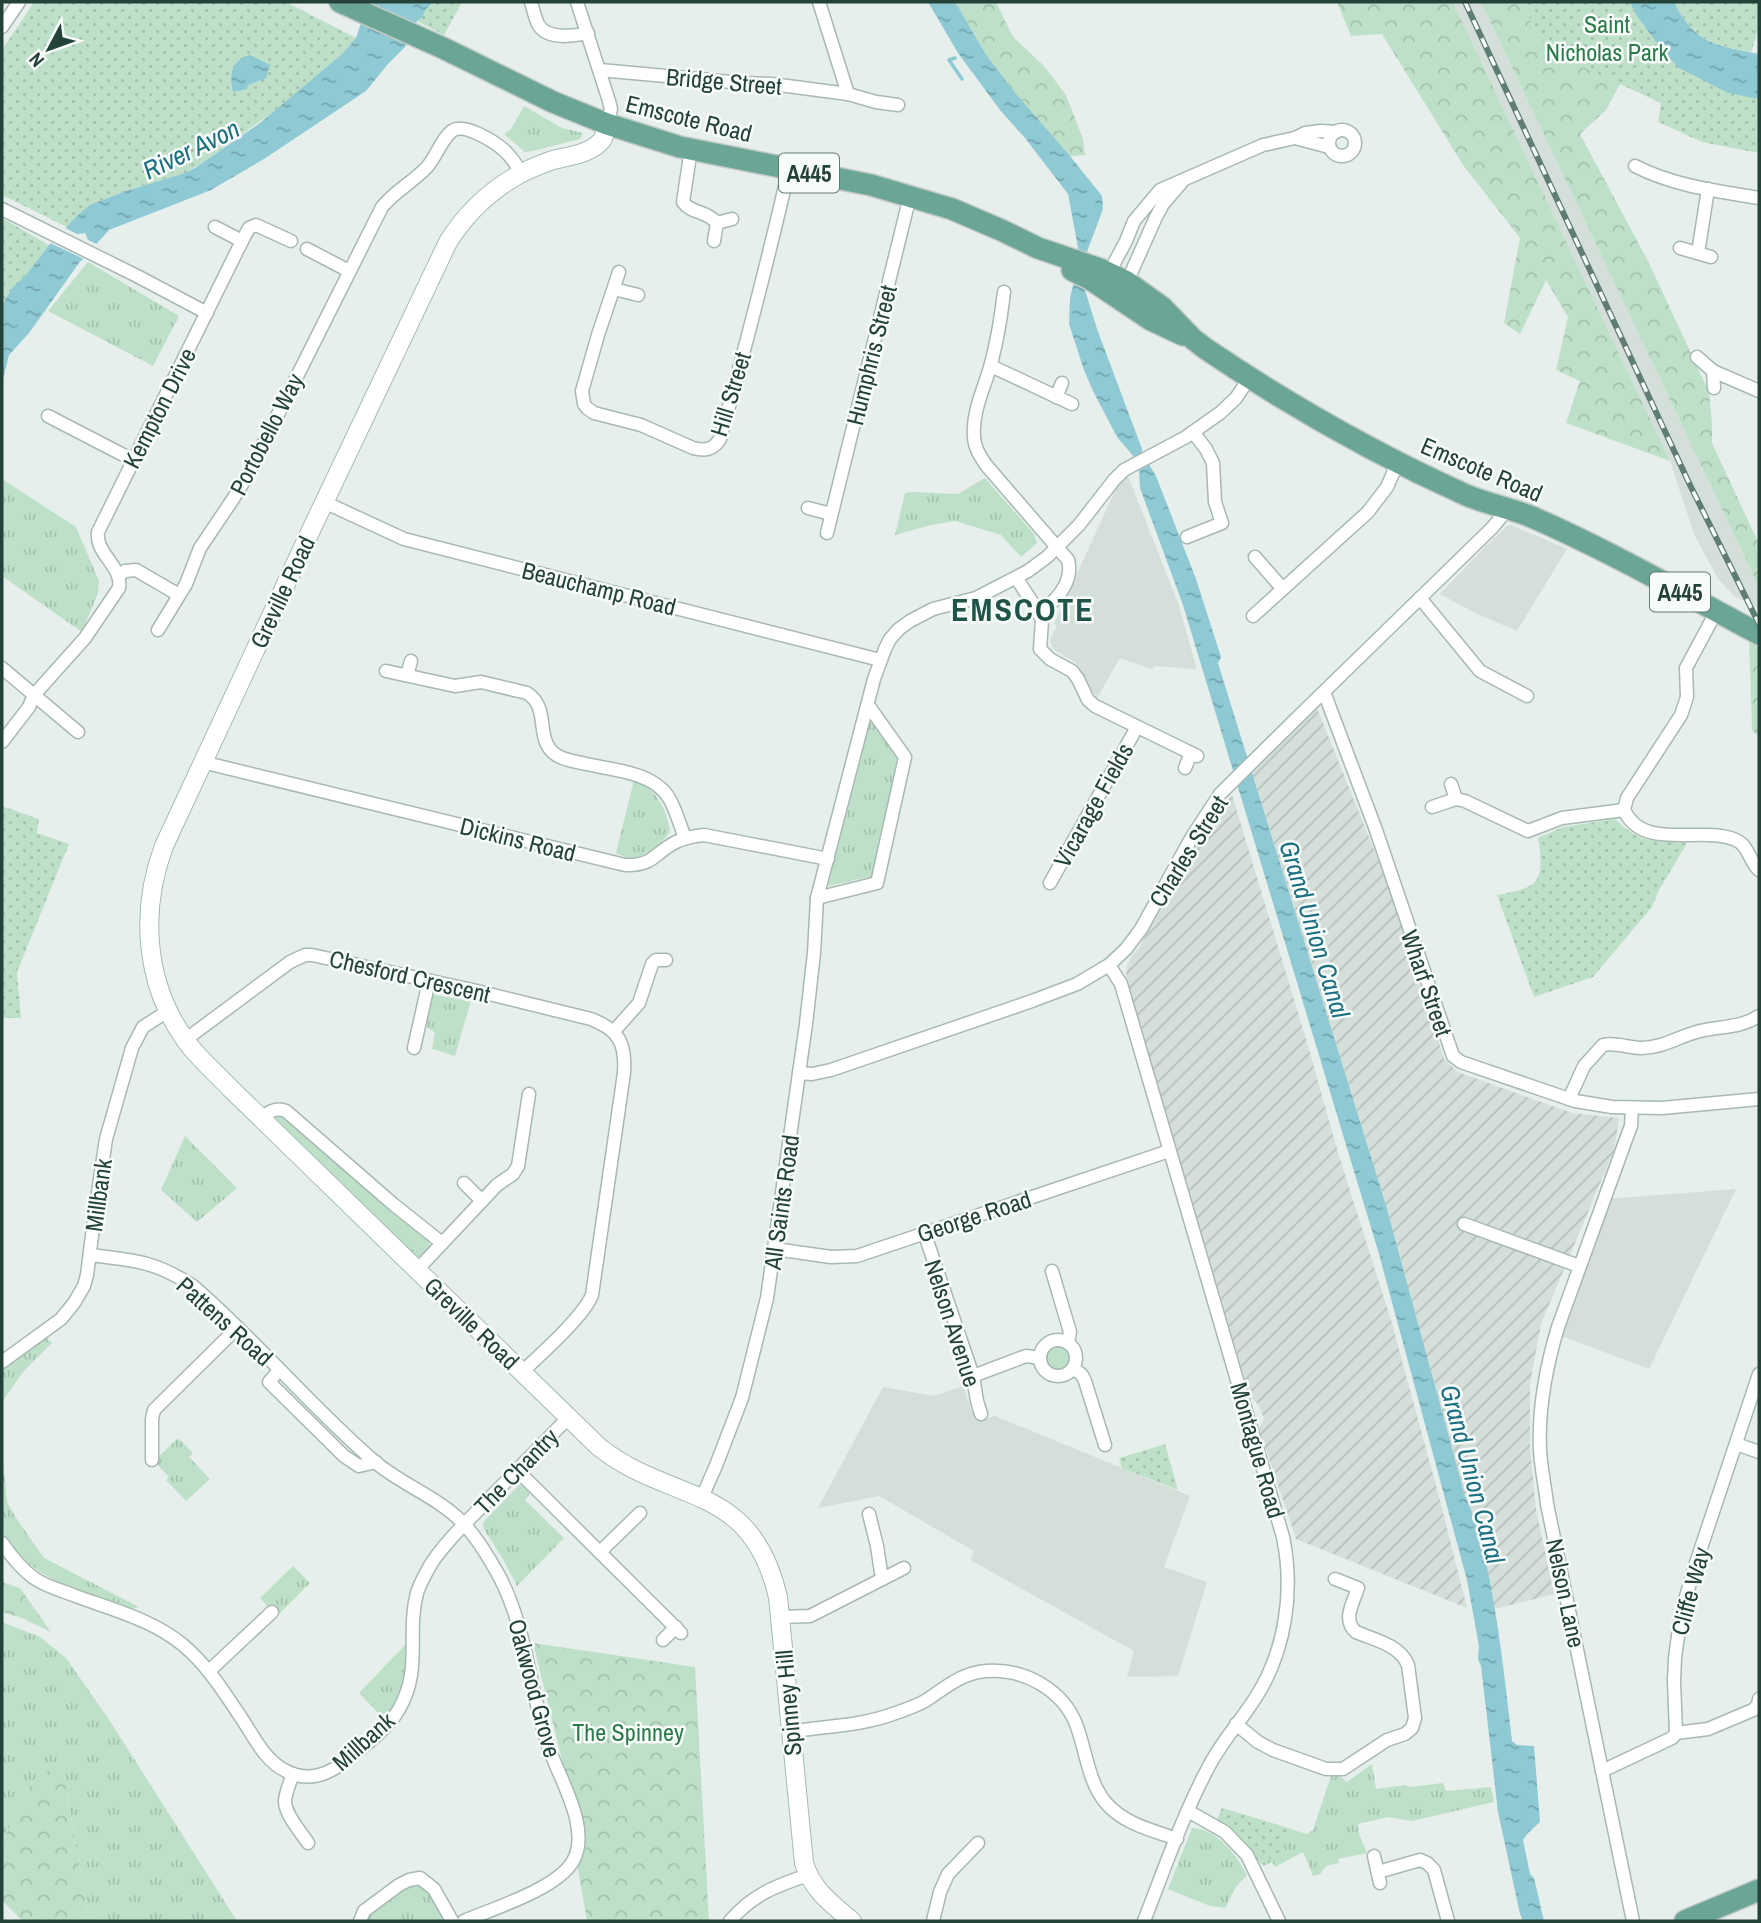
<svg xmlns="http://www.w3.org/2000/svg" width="1761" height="1923" font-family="'Archivo Narrow',sans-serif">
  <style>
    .built { fill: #d4dfda }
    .industrial { fill: url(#industrial-furrows) }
    .grass { fill: url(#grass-tufts) }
    .forest { fill: url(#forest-crowns) }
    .park { fill: url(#park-dots) }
    .water { fill: url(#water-ripples) }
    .pier { fill: #e6efeb }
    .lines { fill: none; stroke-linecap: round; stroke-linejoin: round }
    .stream { stroke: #8ec9d4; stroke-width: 3.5 }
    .street-casing { stroke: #a8b8b2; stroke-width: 15 }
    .secondary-casing { stroke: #a4bbb3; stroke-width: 20 }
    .primary-casing { stroke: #c2cac8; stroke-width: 24 }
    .street { stroke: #fff; stroke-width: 12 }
    .secondary { stroke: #fff; stroke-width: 18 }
    .primary { stroke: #6aa596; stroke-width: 21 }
    .rail-casing { stroke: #5f7d75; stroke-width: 6 }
    .rail { stroke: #f7fbf9; stroke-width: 3.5; stroke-dasharray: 10; stroke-linecap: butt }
    .labels { text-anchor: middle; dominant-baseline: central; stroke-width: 5; stroke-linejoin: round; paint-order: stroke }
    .shield { fill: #f7fbf9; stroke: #637a73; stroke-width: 2 }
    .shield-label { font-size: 23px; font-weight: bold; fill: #24423a }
    .park-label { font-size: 24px; fill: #2d7a4b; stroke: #f7fbf9 }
    .street-label { font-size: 24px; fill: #24423a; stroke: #f7fbf9 }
    .water-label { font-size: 26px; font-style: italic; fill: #1c6f80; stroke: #f7fbf9 }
    .district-label { font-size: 32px; font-weight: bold; letter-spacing: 2px; fill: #1f5548; stroke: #f7fbf9 }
  </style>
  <defs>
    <pattern id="industrial-furrows" width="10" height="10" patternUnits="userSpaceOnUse" patternTransform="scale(1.75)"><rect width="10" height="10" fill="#d4dfda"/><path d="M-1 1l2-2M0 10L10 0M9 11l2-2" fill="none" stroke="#b6c1bc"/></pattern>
    <pattern id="grass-tufts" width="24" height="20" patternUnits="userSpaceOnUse" patternTransform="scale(1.75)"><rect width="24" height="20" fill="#bfe0c8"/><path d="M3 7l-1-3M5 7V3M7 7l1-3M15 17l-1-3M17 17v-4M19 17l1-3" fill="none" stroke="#a4c1ad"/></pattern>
    <pattern id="forest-crowns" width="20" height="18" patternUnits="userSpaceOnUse" patternTransform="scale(1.75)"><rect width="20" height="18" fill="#bfe0c8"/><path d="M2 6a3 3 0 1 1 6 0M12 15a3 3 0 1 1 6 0" fill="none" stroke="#a4c1ad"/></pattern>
    <pattern id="park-dots" width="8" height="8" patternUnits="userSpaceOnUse" patternTransform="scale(1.75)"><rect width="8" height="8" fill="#bfe0c8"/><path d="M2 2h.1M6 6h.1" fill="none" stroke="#a4c1ad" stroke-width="1.8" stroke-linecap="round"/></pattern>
    <pattern id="water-ripples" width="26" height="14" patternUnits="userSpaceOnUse" patternTransform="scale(1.75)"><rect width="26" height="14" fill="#8ec9d4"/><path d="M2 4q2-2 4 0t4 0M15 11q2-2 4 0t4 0" fill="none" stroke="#74a5ad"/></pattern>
  </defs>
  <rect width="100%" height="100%" fill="#e6efeb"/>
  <g class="built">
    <polygon points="1453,2 1481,2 1759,587 1759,608 1734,596 1718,579 1694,534 1670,461"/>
    <polygon points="1128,476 1178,603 1197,669 1154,666 1152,669 1120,658 1097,698 1076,663 1053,649 1050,640 1057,626 1054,624 1119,482"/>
    <polygon points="1511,525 1567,549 1517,631 1475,613 1440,594 1486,546 1507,526"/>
    <polygon points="1736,1189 1649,1369 1559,1335 1608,1199"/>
    <polygon points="963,1386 972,1412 980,1420 995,1416 1190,1496 1164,1567 1207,1582 1178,1676 1127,1677 1134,1651 970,1560 974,1551 879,1496 818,1508 883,1387 934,1396"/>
  </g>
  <g class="industrial">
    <polygon points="1317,708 1393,897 1444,1059 1458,1072 1572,1113 1619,1118 1614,1150 1541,1324 1530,1384 1530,1448 1536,1509 1554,1594 1495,1609 1479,1534 1471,1508 1465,1496 1385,1202 1252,772"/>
    <polygon points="1232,795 1306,1039 1339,1156 1391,1320 1441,1504 1467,1608 1296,1539 1259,1429 1264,1418 1258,1404 1250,1397 1126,978 1127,966 1133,954 1139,948 1203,826"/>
  </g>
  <g class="grass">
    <polygon points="524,106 562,128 583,133 580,139 537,150 525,152 504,134 511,129"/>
    <polygon points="88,262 179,316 153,366 48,311"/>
    <polygon points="985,478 1034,534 1037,543 1021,557 1001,535 955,521 931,525 895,535 905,493 913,492 958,494"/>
    <polygon points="2,479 76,527 99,581 98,593 82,632 2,576"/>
    <polygon points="871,717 898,755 873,876 828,886"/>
    <path d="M634 780C658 792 665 806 670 831 661 846 647 856 630 859L616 853Z"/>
    <polygon points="431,994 469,1001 470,1004 455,1056 432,1049 435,1033 427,1027 426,1023"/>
    <polygon points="280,1115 291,1122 393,1213 429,1240 430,1248 423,1258 413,1255 275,1123 276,1117"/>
    <polygon points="185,1136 237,1188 197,1222 161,1190"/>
    <polygon points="44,1336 52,1343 23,1372 2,1402 2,1369 6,1364"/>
    <circle cx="1058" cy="1358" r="13"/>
    <polygon points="178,1438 193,1453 189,1457 210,1479 186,1501 166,1480 169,1477 154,1461"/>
    <path d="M2 1450 7 1502 16 1518 44 1558 139 1607 132 1609C82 1591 29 1581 2 1531Z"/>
    <polygon points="519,1485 526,1485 532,1491 525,1500 564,1538 517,1586 503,1559 485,1531 483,1525 485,1520"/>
    <polygon points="293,1566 310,1583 277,1616 260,1598"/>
    <polygon points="2,1622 40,1637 66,1658 110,1721 237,1921 89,1921 65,1781 36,1777 20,1802 2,1844"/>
    <path d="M405 1645C415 1665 398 1703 384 1719L359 1693Z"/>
    <polygon points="1372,1764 1376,1789 1405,1785 1409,1787 1443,1783 1446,1791 1491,1787 1494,1802 1412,1821 1388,1817 1358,1824 1359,1834 1367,1853 1338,1859 1339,1863 1326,1866 1320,1874 1313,1876 1303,1852 1275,1867 1272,1862 1263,1866 1243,1840 1217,1820 1222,1808 1307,1834 1313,1830 1331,1776 1338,1775 1347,1782"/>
    <path d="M1192 1828C1217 1829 1236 1854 1247 1875L1236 1887 1225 1908 1210 1906 1168 1889Z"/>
    <polygon points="414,1882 425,1883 444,1915 442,1921 366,1921 368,1914"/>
  </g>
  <g class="forest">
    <polygon points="955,2 996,2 1013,37 1044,66 1066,95 1083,139 1085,155 1070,156 1016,95 987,56"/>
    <polygon points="1337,2 1453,2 1670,461 1566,423 1580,381 1556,370 1568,317 1546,280 1520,334 1504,323 1520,238 1463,165 1382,34 1351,36"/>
    <polygon points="1481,2 1524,2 1536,34 1620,84 1606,110 1580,134 1649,263 1709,392 1712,424 1712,443 1759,544 1759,587"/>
    <polygon points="1749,638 1759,645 1759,737 1752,730"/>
    <polygon points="2,1582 20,1588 51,1632 22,1618 2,1612"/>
    <polygon points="533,1643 695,1667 709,1921 587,1921 577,1864 581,1821 563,1764"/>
    <polygon points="54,1768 65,1781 89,1921 22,1921 3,1901 2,1844 20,1802 36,1777"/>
  </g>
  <g class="park">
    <polygon points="34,2 286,2 356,38 342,54 280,107 204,162 185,173 126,191 90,205 67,227 2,195 2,50"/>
    <polygon points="433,2 462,2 444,35 417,21 422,18 425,11"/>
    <polygon points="1524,2 1630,2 1759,98 1759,153 1702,142 1658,122 1661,103 1561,57 1536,34"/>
    <path d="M1674 2H1759V28L1751 52C1712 44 1693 41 1674 2Z"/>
    <polygon points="2,218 49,245 2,306"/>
    <polygon points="2,806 39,819 37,833 69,844 17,972 21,1018 2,1018 2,1020"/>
    <path d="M1615 819C1640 844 1654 841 1687 843L1658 892 1652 907 1593 977 1534 997 1497 895C1540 888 1545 881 1538 838L1563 827Z"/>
    <polygon points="1165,1444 1178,1490 1122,1468 1119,1458"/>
    <polygon points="1222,1808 1295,1830 1283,1843 1278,1854 1261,1864 1243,1840 1217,1820"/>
  </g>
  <g class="water">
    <polygon points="368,2 433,2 425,11 422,18 417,21 405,47 388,64 366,91 264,159 211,190 109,230 79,263 29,333 9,355 2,383 2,306 12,288 26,275 49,245 79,214 90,205 126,191 185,173 195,168 260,123 342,54 356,38"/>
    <path d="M928 2H955L987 56 1016 94 1070 156 1102 196 1103 209 1088 249 1081 277 1097 329 1142 449V453L1156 476 1196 579 1221 657 1218 663 1385 1202 1465 1496C1476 1517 1480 1540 1486 1563 1499 1622 1505 1682 1512 1741L1517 1745 1534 1746 1540 1822 1528 1833 1523 1840 1530 1874 1534 1878 1544 1921H1523L1520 1914 1498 1812 1481 1666 1478 1659 1479 1646 1467 1580 1379 1254 1183 605 1140 488 1139 470 1134 457 1117 437 1093 391 1084 370 1069 324 1070 298 1074 281 1078 248 1068 194 1025 138 1000 110 958 53Z"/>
    <path d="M1630 2H1674C1695 45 1716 45 1759 54V99L1728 93 1679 68 1662 50 1637 16Z"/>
    <path d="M250 55 270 65 266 78 248 85 247 89 233 92C229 75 231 60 250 55Z"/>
  </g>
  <polygon class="pier" points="62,226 77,234 85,233 88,240 99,245 86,260 48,242"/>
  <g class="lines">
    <polyline class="stream" points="955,58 949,60 962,79"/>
    <defs>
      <g id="street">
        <path d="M531 2C533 9 535 18 538 24 546 40 574 36 588 33"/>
        <polyline points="577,2 609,101 611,109 607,124"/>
        <polyline points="819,2 848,94"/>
        <polyline points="2,27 19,2"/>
        <polyline points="600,70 742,83 772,84 848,94 876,102 898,105"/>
        <circle cx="1342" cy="143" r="13"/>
        <polyline points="1295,138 1329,147"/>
        <path d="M691 149 683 202C691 214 706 210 717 223L714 241"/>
        <path d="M1635 166C1674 186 1717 191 1759 198"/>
        <polyline points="2,209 137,276 207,313"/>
        <polyline points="717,223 732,219"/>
        <polyline points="242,241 249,228 256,225 291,241"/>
        <polyline points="1680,248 1711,257"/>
        <polyline points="307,249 349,271"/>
        <polyline points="1698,253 1708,189"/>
        <path d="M619 272 598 335 582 391 584 404 587 408 594 413 641 425 693 448C705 451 713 450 720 439 745 349 768 260 789 169"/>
        <polyline points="1111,276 1109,273 1126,241 1134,221 1160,190 1263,145 1295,138 1305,133 1321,131 1336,132"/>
        <polyline points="1122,282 1127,282 1156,217 1163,204 1181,183"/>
        <polyline points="614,289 638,295"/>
        <path d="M1004 292C1001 317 997 343 990 367 984 389 972 412 974 436 974 447 980 456 986 465L1068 560C1074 582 1056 601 1039 613"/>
        <polyline points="1697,357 1713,371 1714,388"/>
        <polyline points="991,366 1072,404"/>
        <polyline points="1713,371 1759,391"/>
        <polyline points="1056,397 1062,383"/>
        <polyline points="48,416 133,460"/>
        <polyline points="324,502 404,539 880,660"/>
        <polyline points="808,508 831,514"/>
        <polyline points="827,533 910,196"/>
        <polyline points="1187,537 1222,523 1215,502 1213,463 1206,449 1193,432"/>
        <polyline points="1255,557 1282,588"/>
        <polyline points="119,575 125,571 136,570 179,595"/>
        <polyline points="1017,579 1036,608 1042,620 1040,649 1050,659 1072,671 1078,679 1088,700 1095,706 1197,756"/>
        <polyline points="1420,598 1480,671 1527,696"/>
        <path d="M1716 612 1686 668 1687 697 1681 715 1627 798 1624 810C1643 852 1702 825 1736 840 1749 846 1749 861 1759 870"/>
        <polyline points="1253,616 1368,512 1387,487 1398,462"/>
        <path d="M158 630 186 584 200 548 233 499 247 476 382 207C395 191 413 182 427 167 436 157 442 138 452 131 464 122 495 142 505 151 511 157 517 165 521 173"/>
        <polyline points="2,668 78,732"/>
        <path d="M386 671 455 686 481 682 527 693C551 708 534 738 555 754 564 761 576 761 586 764 613 770 653 772 669 798 676 810 680 825 685 838"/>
        <polyline points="407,675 411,661"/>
        <polyline points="1324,692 1376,830 1453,1056 1461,1062 1575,1101 1612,1107 1662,1108 1759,1099"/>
        <path d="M2 742 29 707 34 695 85 638 119 588C123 566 95 554 98 532L242 241 215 227"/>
        <path d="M202 762 625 865C654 866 654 853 676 842 684 838 694 836 704 835L828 859"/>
        <polyline points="1185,768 1191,753"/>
        <polyline points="1451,784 1456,799"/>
        <polyline points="1432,807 1456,799 1465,801 1528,831 1562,818 1624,810"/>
        <polyline points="1050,883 1137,727"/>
        <polyline points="817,898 877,883 905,757 868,705"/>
        <path d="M1109 965 1121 984 1283 1537C1294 1590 1286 1650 1256 1697 1241 1721 1221 1742 1208 1768 1182 1817 1164 1870 1144 1921"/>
        <polyline points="614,1031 639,1003 652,964 656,960 666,960"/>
        <path d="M185 1040 290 962 305 955H312L477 991 591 1019C619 1030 626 1043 624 1073L592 1295C584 1316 540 1355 522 1372"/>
        <polyline points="414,1048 429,981"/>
        <polyline points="799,1073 812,1074 831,1070 1032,1001 1077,984 1109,965 1126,949 1141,929 1193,835 1220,794 1300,715 1492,528 1508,509"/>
        <path d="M1569 1099 1584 1066 1603 1045C1616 1042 1629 1048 1642 1048 1666 1047 1679 1036 1700 1031 1721 1026 1741 1028 1759 1016"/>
        <path d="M1632 1108 1631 1126 1625 1142 1558 1327C1546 1367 1538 1408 1540 1450 1541 1468 1545 1486 1547 1504L1633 1921"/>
        <path d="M262 1118C269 1111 276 1107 286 1111L393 1204 442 1243"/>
        <polyline points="464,1183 482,1201"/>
        <polyline points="1464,1224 1579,1266"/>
        <polyline points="924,1232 973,1376 977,1401 981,1414"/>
        <polyline points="775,1249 831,1257 857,1256 1169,1151"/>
        <path d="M90 1255C133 1260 155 1261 193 1286 257 1341 311 1407 375 1462 401 1484 439 1498 462 1522 477 1537 488 1556 498 1574 528 1629 529 1693 550 1751 561 1781 591 1830 573 1861 557 1889 494 1908 464 1921"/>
        <polyline points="417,1270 497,1185 513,1174 518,1166 529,1094"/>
        <polyline points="1052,1271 1070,1332 1068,1343"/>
        <circle cx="1058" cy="1358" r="18"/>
        <polyline points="2,1362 61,1319 74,1303 84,1286 87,1275 95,1212 106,1139 132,1048 143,1027 168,1011"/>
        <polyline points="1073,1368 1082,1375 1085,1381 1105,1445"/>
        <polyline points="279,1370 269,1382 344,1456 359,1466 376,1462"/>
        <polyline points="973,1376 1026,1356 1040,1358"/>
        <polyline points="1736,1444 1759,1452"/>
        <polyline points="152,1460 152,1419 154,1410 237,1328"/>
        <polyline points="517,1470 681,1633"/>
        <polyline points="702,1497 715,1468 742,1398 767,1298 806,1024 814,953 817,898 874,679 885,649 890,639 899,629 910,621 933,609 976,598 1028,571 1047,557 1079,525 1114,480 1124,470 1186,437 1220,413 1236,398 1250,377"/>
        <polyline points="869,1514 877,1546 882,1579"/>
        <path d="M2 1543C11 1556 21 1569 34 1578 45 1586 60 1590 73 1595 110 1609 152 1619 183 1645 208 1666 224 1692 242 1719 254 1737 265 1761 286 1771 309 1783 330 1774 348 1759 365 1745 386 1730 398 1711 423 1669 406 1634 417 1593 420 1583 426 1573 431 1564 445 1542 465 1524 483 1505 511 1476 540 1447 568 1418"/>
        <polyline points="600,1552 640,1513"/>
        <polyline points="780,1617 810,1616 904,1568"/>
        <polyline points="663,1640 676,1627"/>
        <polyline points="209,1671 272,1612"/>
        <path d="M1236 1724 1258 1742 1273 1750 1326 1769H1343L1387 1740 1405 1734 1412 1728 1415 1718 1408 1665C1400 1645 1375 1640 1356 1632 1342 1620 1353 1603 1358 1588L1335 1579"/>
        <path d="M791 1732C824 1726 858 1726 890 1715 902 1711 914 1707 925 1701 945 1688 961 1673 986 1671 1023 1668 1062 1689 1076 1724 1086 1750 1088 1782 1106 1803 1124 1824 1152 1830 1177 1839"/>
        <polyline points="1676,1733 1708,1729 1753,1710 1758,1705 1759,1699"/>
        <polyline points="1602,1771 1672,1738 1676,1733 1674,1681 1675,1658 1681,1614 1694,1569 1759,1374"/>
        <path d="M293 1774C290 1783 285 1793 285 1802 286 1816 301 1832 308 1843"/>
        <polyline points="1188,1811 1225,1832 1247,1855 1279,1921"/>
        <polyline points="1374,1856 1380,1883"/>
        <polyline points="1378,1872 1420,1860 1427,1863 1434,1870 1448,1921"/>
        <polyline points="360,1921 364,1911 399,1885 409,1880 420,1878 434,1889 452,1921"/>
        <path d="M730 1921C753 1894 776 1886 808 1875"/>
        <polyline points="933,1921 940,1892 948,1874 978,1843"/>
      </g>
      <path id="secondary" d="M607 124C606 130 605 135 602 140 591 154 569 156 553 160 539 165 525 170 513 178 486 194 465 215 448 242L312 528 164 846C140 910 144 983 186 1041 198 1058 215 1072 230 1088L599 1447C672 1505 751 1481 778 1597L804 1863C812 1890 832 1904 852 1921"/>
      <g id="primary">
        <path d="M340 2 443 48 553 102 607 124 680 147 871 185 952 209 1001 230 1038 248 1100 269 1127 282 1162 307 1193 339 1206 349C1289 405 1375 454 1466 495 1487 504 1510 508 1532 517 1610 551 1684 594 1759 634"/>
        <polyline points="1072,270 1090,279 1151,320 1183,335"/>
        <polyline points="1685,1921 1759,1890"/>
      </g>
    </defs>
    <use href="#street" class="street-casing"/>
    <use href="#secondary" class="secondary-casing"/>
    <use href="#primary" class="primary-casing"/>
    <use href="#street" class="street"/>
    <use href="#secondary" class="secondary"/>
    <use href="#primary" class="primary"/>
    <defs>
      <polyline id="rail" points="1465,2 1690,485 1759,624"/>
    </defs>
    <use href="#rail" class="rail-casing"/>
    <use href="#rail" class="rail"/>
  </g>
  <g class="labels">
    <g class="shield">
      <rect x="779" y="153.5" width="60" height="39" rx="5"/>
      <rect x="1650" y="572.5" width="60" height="39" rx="5"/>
    </g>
    <g class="shield-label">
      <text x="809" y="173">A445</text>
      <text x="1680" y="592">A445</text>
    </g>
    <g class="park-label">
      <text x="1607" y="24">Saint<tspan x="1607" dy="28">Nicholas Park</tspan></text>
      <text x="628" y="1732">The Spinney</text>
    </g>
    <g class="street-label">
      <text transform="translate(724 81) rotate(5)">Bridge Street</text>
      <text transform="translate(689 118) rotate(14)">Emscote Road</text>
      <text transform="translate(871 355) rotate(-76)">Humphris Street</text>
      <text transform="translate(730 394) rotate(-73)">Hill Street</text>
      <text transform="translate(159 408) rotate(-63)">Kempton Drive</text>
      <text transform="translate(266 434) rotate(-63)">Portobello Way</text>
      <text transform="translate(1482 469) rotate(23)">Emscote Road</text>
      <text transform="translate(599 588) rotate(14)">Beauchamp Road</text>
      <text transform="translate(282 592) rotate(-65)">Greville Road</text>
      <text transform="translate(1093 805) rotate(-61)">Vicarage Fields</text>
      <text transform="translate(518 839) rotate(14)">Dickins Road</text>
      <text transform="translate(1188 851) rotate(-58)">Charles Street</text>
      <text transform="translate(410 976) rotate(13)">Chesford Crescent</text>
      <text transform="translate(1427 983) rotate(71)">Wharf Street</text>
      <text transform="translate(98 1195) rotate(-82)">Millbank</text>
      <text transform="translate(781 1202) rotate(-82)">All Saints Road</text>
      <text transform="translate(974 1216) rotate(-18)">George Road</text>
      <text transform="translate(225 1321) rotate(42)">Pattens Road</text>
      <text transform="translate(472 1323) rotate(44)">Greville Road</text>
      <text transform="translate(953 1323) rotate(72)">Nelson Avenue</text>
      <text transform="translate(1258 1450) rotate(74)">Montague Road</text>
      <text transform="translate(516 1471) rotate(-46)">The Chantry</text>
      <text transform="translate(1690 1591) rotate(-75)">Cliffe Way</text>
      <text transform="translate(1566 1593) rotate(78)">Nelson Lane</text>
      <text transform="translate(535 1688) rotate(75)">Oakwood Grove</text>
      <text transform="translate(788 1703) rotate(-95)">Spinney Hill</text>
      <text transform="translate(363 1741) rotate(-42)">Millbank</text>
    </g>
    <g class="water-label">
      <text transform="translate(191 149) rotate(-26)">River Avon</text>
      <text transform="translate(1315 929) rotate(73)">Grand Union Canal</text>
      <text transform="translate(1473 1474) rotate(75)">Grand Union Canal</text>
    </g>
    <g class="district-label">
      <text x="1023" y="609">EMSCOTE</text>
    </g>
  </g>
  <rect width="1761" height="1923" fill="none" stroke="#24423a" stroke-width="7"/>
  <g transform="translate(49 49) rotate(229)" stroke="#f7fbf9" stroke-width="5" paint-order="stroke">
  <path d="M0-5L12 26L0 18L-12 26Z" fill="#24423a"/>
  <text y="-10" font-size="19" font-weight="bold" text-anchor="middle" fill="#24423a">N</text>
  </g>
</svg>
